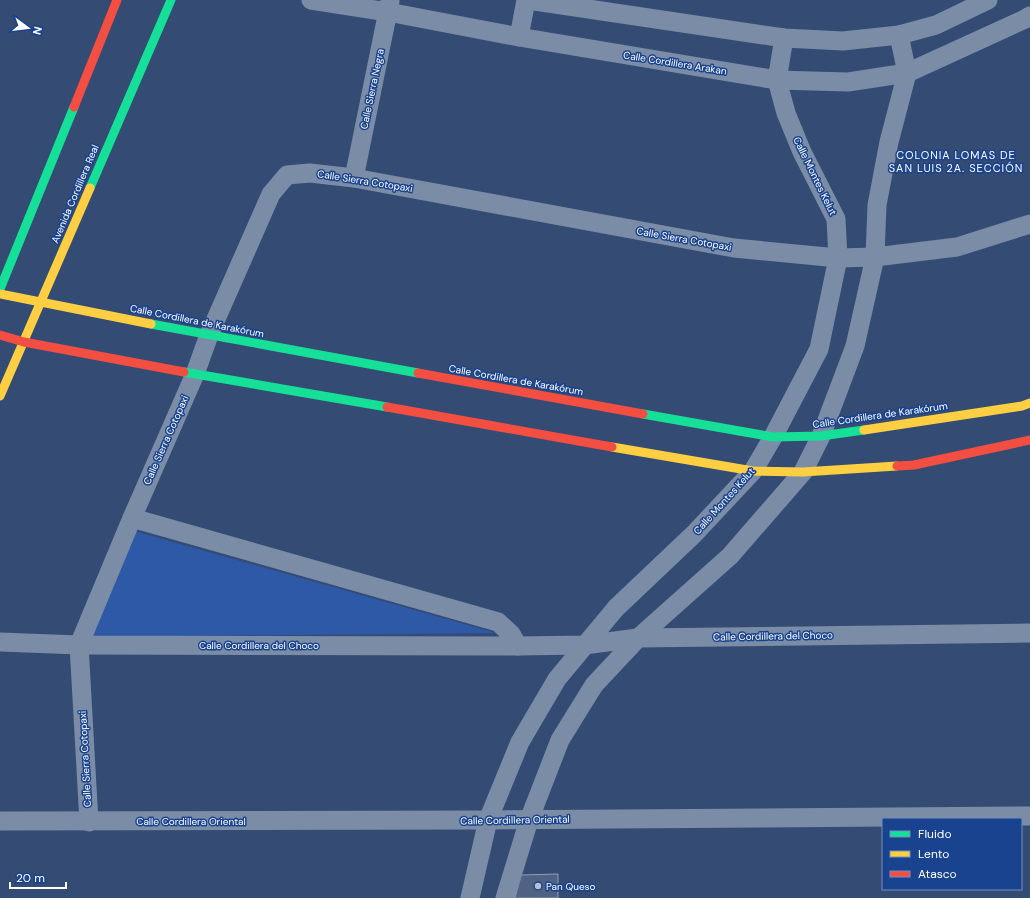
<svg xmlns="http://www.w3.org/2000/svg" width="1030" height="898" font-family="'DM Sans',sans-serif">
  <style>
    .green { fill: #2d59a6 }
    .building { fill: #4f6283; stroke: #909eb6 }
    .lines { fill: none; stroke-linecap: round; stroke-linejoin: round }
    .street { stroke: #7b8ca7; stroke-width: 19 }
    .fast { stroke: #16e098; stroke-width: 9 }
    .slow { stroke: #ffcf43; stroke-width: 9 }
    .jam { stroke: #f24e42; stroke-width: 9 }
    .poi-dot { fill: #b8c0ce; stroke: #19438f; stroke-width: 1.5 }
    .labels { text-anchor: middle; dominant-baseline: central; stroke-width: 3; stroke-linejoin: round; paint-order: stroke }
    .street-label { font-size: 10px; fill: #fff; stroke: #19438f }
    .poi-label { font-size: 10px; fill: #fff; stroke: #19438f; text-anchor: start }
    .neighbourhood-label { font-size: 11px; letter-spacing: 1px; fill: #fff; stroke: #19438f }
  </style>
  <rect width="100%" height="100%" fill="#344b74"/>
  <polygon class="green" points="134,531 496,633 90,637"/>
  <polygon class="building" points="558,874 558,898 515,898 521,875"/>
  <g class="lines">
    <g class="street">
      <polyline points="311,0 388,12 519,37 777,80 848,82 907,73 1025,19 1030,16"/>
      <polyline points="528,0 784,38 843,41 899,35 936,25 988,0"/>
      <polyline points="519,37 526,0"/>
      <polyline points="354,178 390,1"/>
      <polyline points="132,518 498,622 511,634 518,646"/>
      <polyline points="0,642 79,645 518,646 584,645 638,638 1030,633"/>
      <polyline points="0,821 488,820 1030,816"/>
      <polyline points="89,822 79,645 132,518 195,374 209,335 271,194 287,175 310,173 354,178 734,248 838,258 875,257 957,247 1030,224"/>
      <polyline points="470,898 488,820 520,742 557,679 616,608 694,534 753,471 773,437 819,349 838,258 836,219 802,152 786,113 777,80 784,38"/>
      <polyline points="505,898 529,820 560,740 594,685 638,638 730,556 803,472 821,436 855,346 875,257 877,205 889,142 907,73 899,35"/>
    </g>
    <g class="fast">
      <polyline points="90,188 171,0"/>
      <polyline points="0,289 74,107"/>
      <polyline points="151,324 418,373"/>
      <polyline points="184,372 387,407"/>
      <polyline points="643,414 773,437 821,436 864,430"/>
    </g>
    <g class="slow">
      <polyline points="0,294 151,324"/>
      <polyline points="0,396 90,188"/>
      <polyline points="864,430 1022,406 1030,403"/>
      <polyline points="612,447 753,471 803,472 897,466"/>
    </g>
    <g class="jam">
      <polyline points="74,107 117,0"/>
      <polyline points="0,335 24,342 184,372"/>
      <polyline points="418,373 643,414"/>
      <polyline points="387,407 612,447"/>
      <polyline points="897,466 914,465 1030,440"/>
    </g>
  </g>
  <circle class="poi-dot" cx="538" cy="886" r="4"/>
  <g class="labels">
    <g class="street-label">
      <text transform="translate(675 63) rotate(9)">Calle Cordillera Arakan</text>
      <text transform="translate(372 89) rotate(-78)">Calle Sierra Negra</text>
      <text transform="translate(815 176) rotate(64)">Calle Montes Kelut</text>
      <text transform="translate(365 181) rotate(9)">Calle Sierra Cotopaxi</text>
      <text transform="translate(75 194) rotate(-67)">Avenida Cordillera Real</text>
      <text transform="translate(684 239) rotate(10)">Calle Sierra Cotopaxi</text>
      <text transform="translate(197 321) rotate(11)">Calle Cordillera de Karakórum</text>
      <text transform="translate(516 380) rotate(10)">Calle Cordillera de Karakórum</text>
      <text transform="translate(880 415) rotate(-8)">Calle Cordillera de Karakórum</text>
      <text transform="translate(166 440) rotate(-66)">Calle Sierra Cotopaxi</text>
      <text transform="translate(724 501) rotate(-48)">Calle Montes Kelut</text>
      <text transform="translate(773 636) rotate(-1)">Calle Cordillera del Choco</text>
      <text x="259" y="645">Calle Cordillera del Choco</text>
      <text transform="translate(85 759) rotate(-93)">Calle Sierra Cotopaxi</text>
      <text transform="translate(515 820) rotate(-1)">Calle Cordillera Oriental</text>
      <text x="191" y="821">Calle Cordillera Oriental</text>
    </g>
    <g class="poi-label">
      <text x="546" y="886">Pan Queso</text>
    </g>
    <g class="neighbourhood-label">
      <text x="956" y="155">COLONIA LOMAS DE<tspan x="956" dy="13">SAN LUIS 2A. SECCIÓN</tspan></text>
    </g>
  </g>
  <rect x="882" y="818" width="140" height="72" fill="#19438f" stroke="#758ebc"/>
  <rect x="890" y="831" width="20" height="6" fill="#16e098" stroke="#758ebc"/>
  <text x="918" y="838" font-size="12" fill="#ffffff">Fluido</text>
  <rect x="890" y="851" width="20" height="6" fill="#ffcf43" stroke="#758ebc"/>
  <text x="918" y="858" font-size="12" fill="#ffffff">Lento</text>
  <rect x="890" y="871" width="20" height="6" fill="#f24e42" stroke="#758ebc"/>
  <text x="918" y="878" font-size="12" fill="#ffffff">Atasco</text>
  <g transform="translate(28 28) rotate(105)" stroke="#19438f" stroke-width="3" paint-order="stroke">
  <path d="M0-3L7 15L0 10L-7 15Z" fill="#ffffff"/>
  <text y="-6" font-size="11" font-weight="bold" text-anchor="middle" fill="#ffffff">N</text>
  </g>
  <path d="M10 882v6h56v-6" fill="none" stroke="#ffffff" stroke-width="2"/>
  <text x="16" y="882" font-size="12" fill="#ffffff" stroke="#19438f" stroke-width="3" paint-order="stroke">20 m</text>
</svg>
